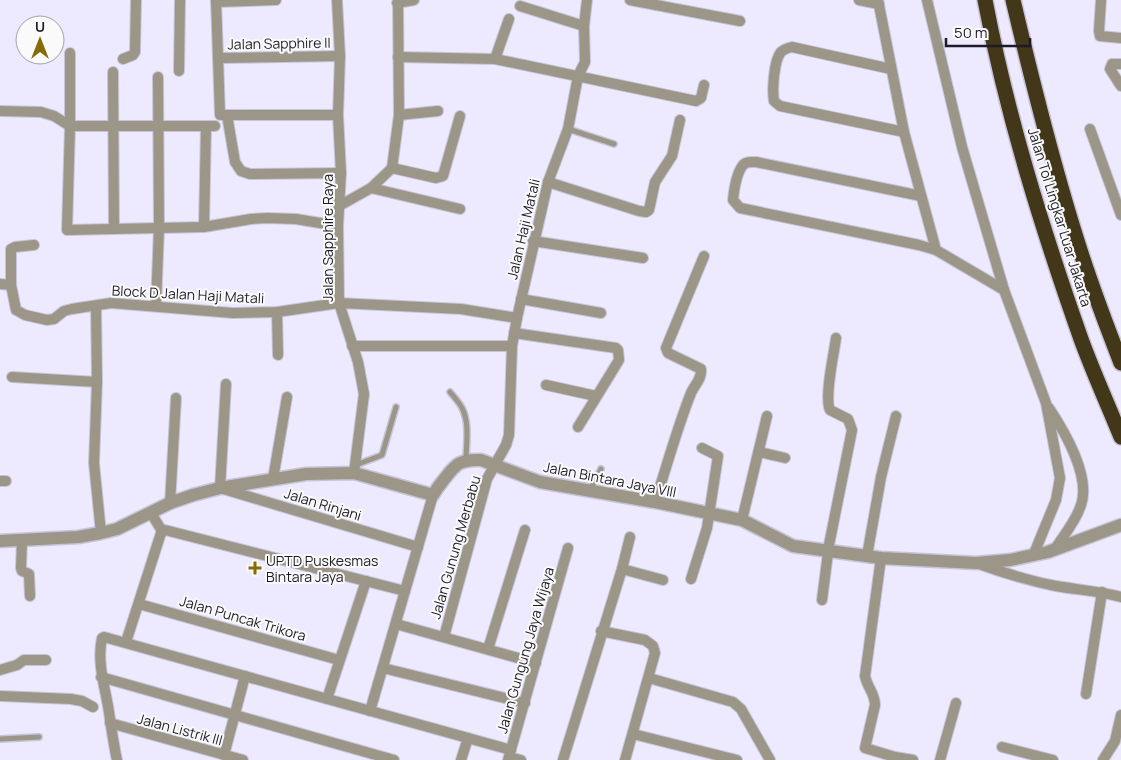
<svg xmlns="http://www.w3.org/2000/svg" width="1121" height="760" font-family="Manrope,sans-serif">
  <style>
    .lines { fill: none; stroke-linecap: round; stroke-linejoin: round }
    .service-casing { stroke: #c8c4d8; stroke-width: 8 }
    .minor-casing { stroke: #c8c4d8; stroke-width: 12 }
    .tertiary-casing { stroke: #c8c4d8; stroke-width: 15 }
    .motorway-casing { stroke: #c8c4d8; stroke-width: 18 }
    .service { stroke: #9b9687; stroke-width: 5 }
    .minor { stroke: #9b9687; stroke-width: 10 }
    .tertiary { stroke: #9b9687; stroke-width: 12 }
    .motorway { stroke: #423719; stroke-width: 15 }
    .poi-dot { fill: #866b07; stroke: #fafafa; stroke-width: 2 }
    .labels { text-anchor: middle; dominant-baseline: central; stroke-width: 4; stroke-linejoin: round; paint-order: stroke }
    .street-label { font-size: 14px; fill: #1d1b27; stroke: #fafafa }
    .poi-label { font-size: 14px; fill: #1d1b27; stroke: #fafafa; text-anchor: start }
  </style>
  <rect width="100%" height="100%" fill="#ede9ff"/>
  <g class="lines">
    <defs>
      <g id="service">
        <polyline points="568,129 614,144"/>
        <path d="M450 392C454 397 459 402 462 408 470 423 466 445 466 461"/>
        <polyline points="356,465 382,455 396,407"/>
        <polyline points="590,490 601,469"/>
        <polyline points="0,739 39,737"/>
      </g>
      <g id="minor">
        <polyline points="216,0 220,115 338,115"/>
        <polyline points="337,0 340,56 338,115 341,173 338,226 339,303 358,362 364,394 354,473"/>
        <polyline points="630,0 740,21"/>
        <polyline points="859,0 879,4"/>
        <polyline points="878,0 904,132 936,250 1004,290 1046,403 1060,478 1056,500 1033,556"/>
        <polyline points="927,0 962,147 1004,290"/>
        <polyline points="1101,0 1099,31 1100,36 1121,38"/>
        <polyline points="216,2 276,0"/>
        <polyline points="397,3 414,0"/>
        <polyline points="520,6 584,26"/>
        <polyline points="509,19 495,59 696,101 701,98 704,85"/>
        <polyline points="70,53 70,126 67,230 204,227 251,219 267,218 296,219 338,226"/>
        <polyline points="398,57 495,59"/>
        <polyline points="218,58 340,56"/>
        <polyline points="123,59 133,55 135,52 136,0"/>
        <polyline points="1121,64 1112,64 1110,69 1121,86"/>
        <path d="M891 69 792 47C788 48 784 49 781 52 774 60 772 90 774 101L780 106 904 132"/>
        <polyline points="179,71 180,0"/>
        <polyline points="113,72 114,229"/>
        <polyline points="0,111 41,112 54,116 70,126 215,126"/>
        <polyline points="227,115 235,162 241,171 250,174 341,173"/>
        <polyline points="399,115 438,111"/>
        <polyline points="1090,129 1121,215"/>
        <polyline points="392,168 436,178 443,176 460,116"/>
        <polyline points="548,182 639,211 646,212 649,210 655,182 672,156 680,120"/>
        <polyline points="371,188 460,209"/>
        <path d="M921 196 756 162C752 162 748 161 744 164 737 171 734 190 733 200L740 208 919 245 936 250"/>
        <polyline points="339,206 371,188 392,168 399,115 398,0"/>
        <polyline points="204,227 206,126"/>
        <polyline points="533,241 643,258"/>
        <polyline points="0,284 11,285 16,310 25,315 47,320 54,319 64,311 72,309 111,303 233,313 277,312 339,303 461,309 517,318"/>
        <polyline points="11,285 11,249 15,247 34,245"/>
        <polyline points="521,299 601,313"/>
        <polyline points="96,306 97,382 94,463 101,533"/>
        <polyline points="156,306 159,228 158,77"/>
        <polyline points="277,312 278,355"/>
        <polyline points="514,333 616,348 618,350 619,360 578,427"/>
        <polyline points="352,346 512,346"/>
        <polyline points="12,377 97,382"/>
        <polyline points="226,384 220,488 418,547"/>
        <polyline points="546,385 596,396"/>
        <path d="M1049 408C1065 432 1091 477 1081 505 1076 521 1064 535 1055 549"/>
        <polyline points="759,452 785,458"/>
        <polyline points="273,479 287,397"/>
        <polyline points="0,481 6,481"/>
        <path d="M655 502C667 466 677 428 691 393 695 384 702 379 701 369L668 353 666 348 704 256"/>
        <polyline points="170,503 176,398"/>
        <polyline points="151,513 162,531"/>
        <polyline points="742,520 767,416"/>
        <polyline points="22,540 21,568 22,571 29,574 30,596"/>
        <polyline points="867,556 881,477 896,416"/>
        <path d="M881 558 865 676C867 687 875 693 875 705L865 748 895 757 913 760"/>
        <path d="M979 564C1004 573 1030 581 1056 586 1078 590 1100 591 1121 597"/>
        <polyline points="622,569 663,580"/>
        <polyline points="691,579 707,528 718,456 702,448"/>
        <path d="M822 600 829 545 852 430 848 419 830 410C824 397 834 354 836 338"/>
        <polyline points="139,604 339,660"/>
        <polyline points="396,624 536,663"/>
        <polyline points="601,631 645,640 653,646 655,653 625,760"/>
        <polyline points="444,637 487,479 506,445 509,435 512,346 517,318 548,182 568,129 578,76 585,62 584,26 587,0"/>
        <polyline points="126,642 161,533 165,530 405,591"/>
        <polyline points="488,649 525,530"/>
        <polyline points="383,668 525,703"/>
        <polyline points="0,670 17,665 24,660 46,660"/>
        <polyline points="101,677 394,760"/>
        <polyline points="649,678 733,702 741,709 770,760"/>
        <polyline points="1086,694 1102,592"/>
        <polyline points="0,696 71,699 82,701 93,707"/>
        <polyline points="327,699 366,581"/>
        <polyline points="370,711 433,495"/>
        <polyline points="110,723 243,760"/>
        <polyline points="633,734 737,760"/>
        <polyline points="1002,747 1053,760"/>
        <polyline points="224,755 245,676"/>
        <polyline points="509,757 521,760"/>
        <path d="M117 760C113 742 111 724 108 706 104 684 97 661 102 638L104 637 511 750"/>
        <polyline points="461,760 468,738"/>
        <polyline points="508,760 568,548"/>
        <polyline points="563,760 622,569 630,537"/>
        <polyline points="940,760 956,703"/>
        <polyline points="1103,760 1115,741 1121,715"/>
      </g>
      <path id="tertiary" d="M0 541 78 537 101 533 117 529 170 503 193 495 220 488 306 474 354 473 433 495C436 490 438 487 442 482 455 466 457 459 481 460L540 482 655 502 742 520 793 546 881 558 976 563 1010 560 1048 552 1121 525"/>
      <g id="motorway">
        <path d="M985 0C1007 116 1042 228 1081 339 1093 372 1108 405 1121 437"/>
        <path d="M1013 0C1033 85 1054 170 1081 253 1093 290 1107 327 1121 363"/>
      </g>
    </defs>
    <use href="#service" class="service-casing"/>
    <use href="#minor" class="minor-casing"/>
    <use href="#tertiary" class="tertiary-casing"/>
    <use href="#motorway" class="motorway-casing"/>
    <use href="#service" class="service"/>
    <use href="#minor" class="minor"/>
    <use href="#tertiary" class="tertiary"/>
    <use href="#motorway" class="motorway"/>
  </g>
  <path class="poi-dot" d="M252.5 560.5h5v5h5v5h-5v5h-5v-5h-5v-5h5z"/>
  <g class="labels">
    <g class="street-label">
      <text transform="translate(279 43) rotate(-1)">Jalan Sapphire II</text>
      <text transform="translate(1060 217) rotate(73)">Jalan Tol Lingkar Luar Jakarta</text>
      <text transform="translate(523 229) rotate(-77)">Jalan Haji Matali</text>
      <text transform="translate(327 238) rotate(-90)">Jalan Sapphire Raya</text>
      <text transform="translate(188 294) rotate(3)">Block D Jalan Haji Matali</text>
      <text transform="translate(610 479) rotate(11)">Jalan Bintara Jaya VIII</text>
      <text transform="translate(323 504) rotate(17)">Jalan Rinjani</text>
      <text transform="translate(455 547) rotate(-74)">Jalan Gunung Merbabu</text>
      <text transform="translate(243 618) rotate(16)">Jalan Puncak Trikora</text>
      <text transform="translate(525 650) rotate(-74)">Jalan Gungung Jaya Wijaya</text>
      <text transform="translate(180 729) rotate(15)">Jalan Listrik III</text>
    </g>
    <g class="poi-label">
      <text x="266" y="560">UPTD Puskesmas<tspan x="266" dy="16">Bintara Jaya</tspan></text>
    </g>
  </g>
  <g transform="translate(40 40)"><circle r="24" fill="#fafafa" stroke="#a2a1a6"/>
  <path d="M0-4L9 19L0 12L-9 19Z" fill="#866b07"/>
  <text y="-8" font-size="14" font-weight="bold" text-anchor="middle" fill="#1d1b27">U</text>
  </g>
  <path d="M946 38v8h84v-8" fill="none" stroke="#1d1b27" stroke-width="2.5"/>
  <text x="954" y="38" font-size="15" fill="#1d1b27" stroke="#fafafa" stroke-width="4" paint-order="stroke">50 m</text>
</svg>
